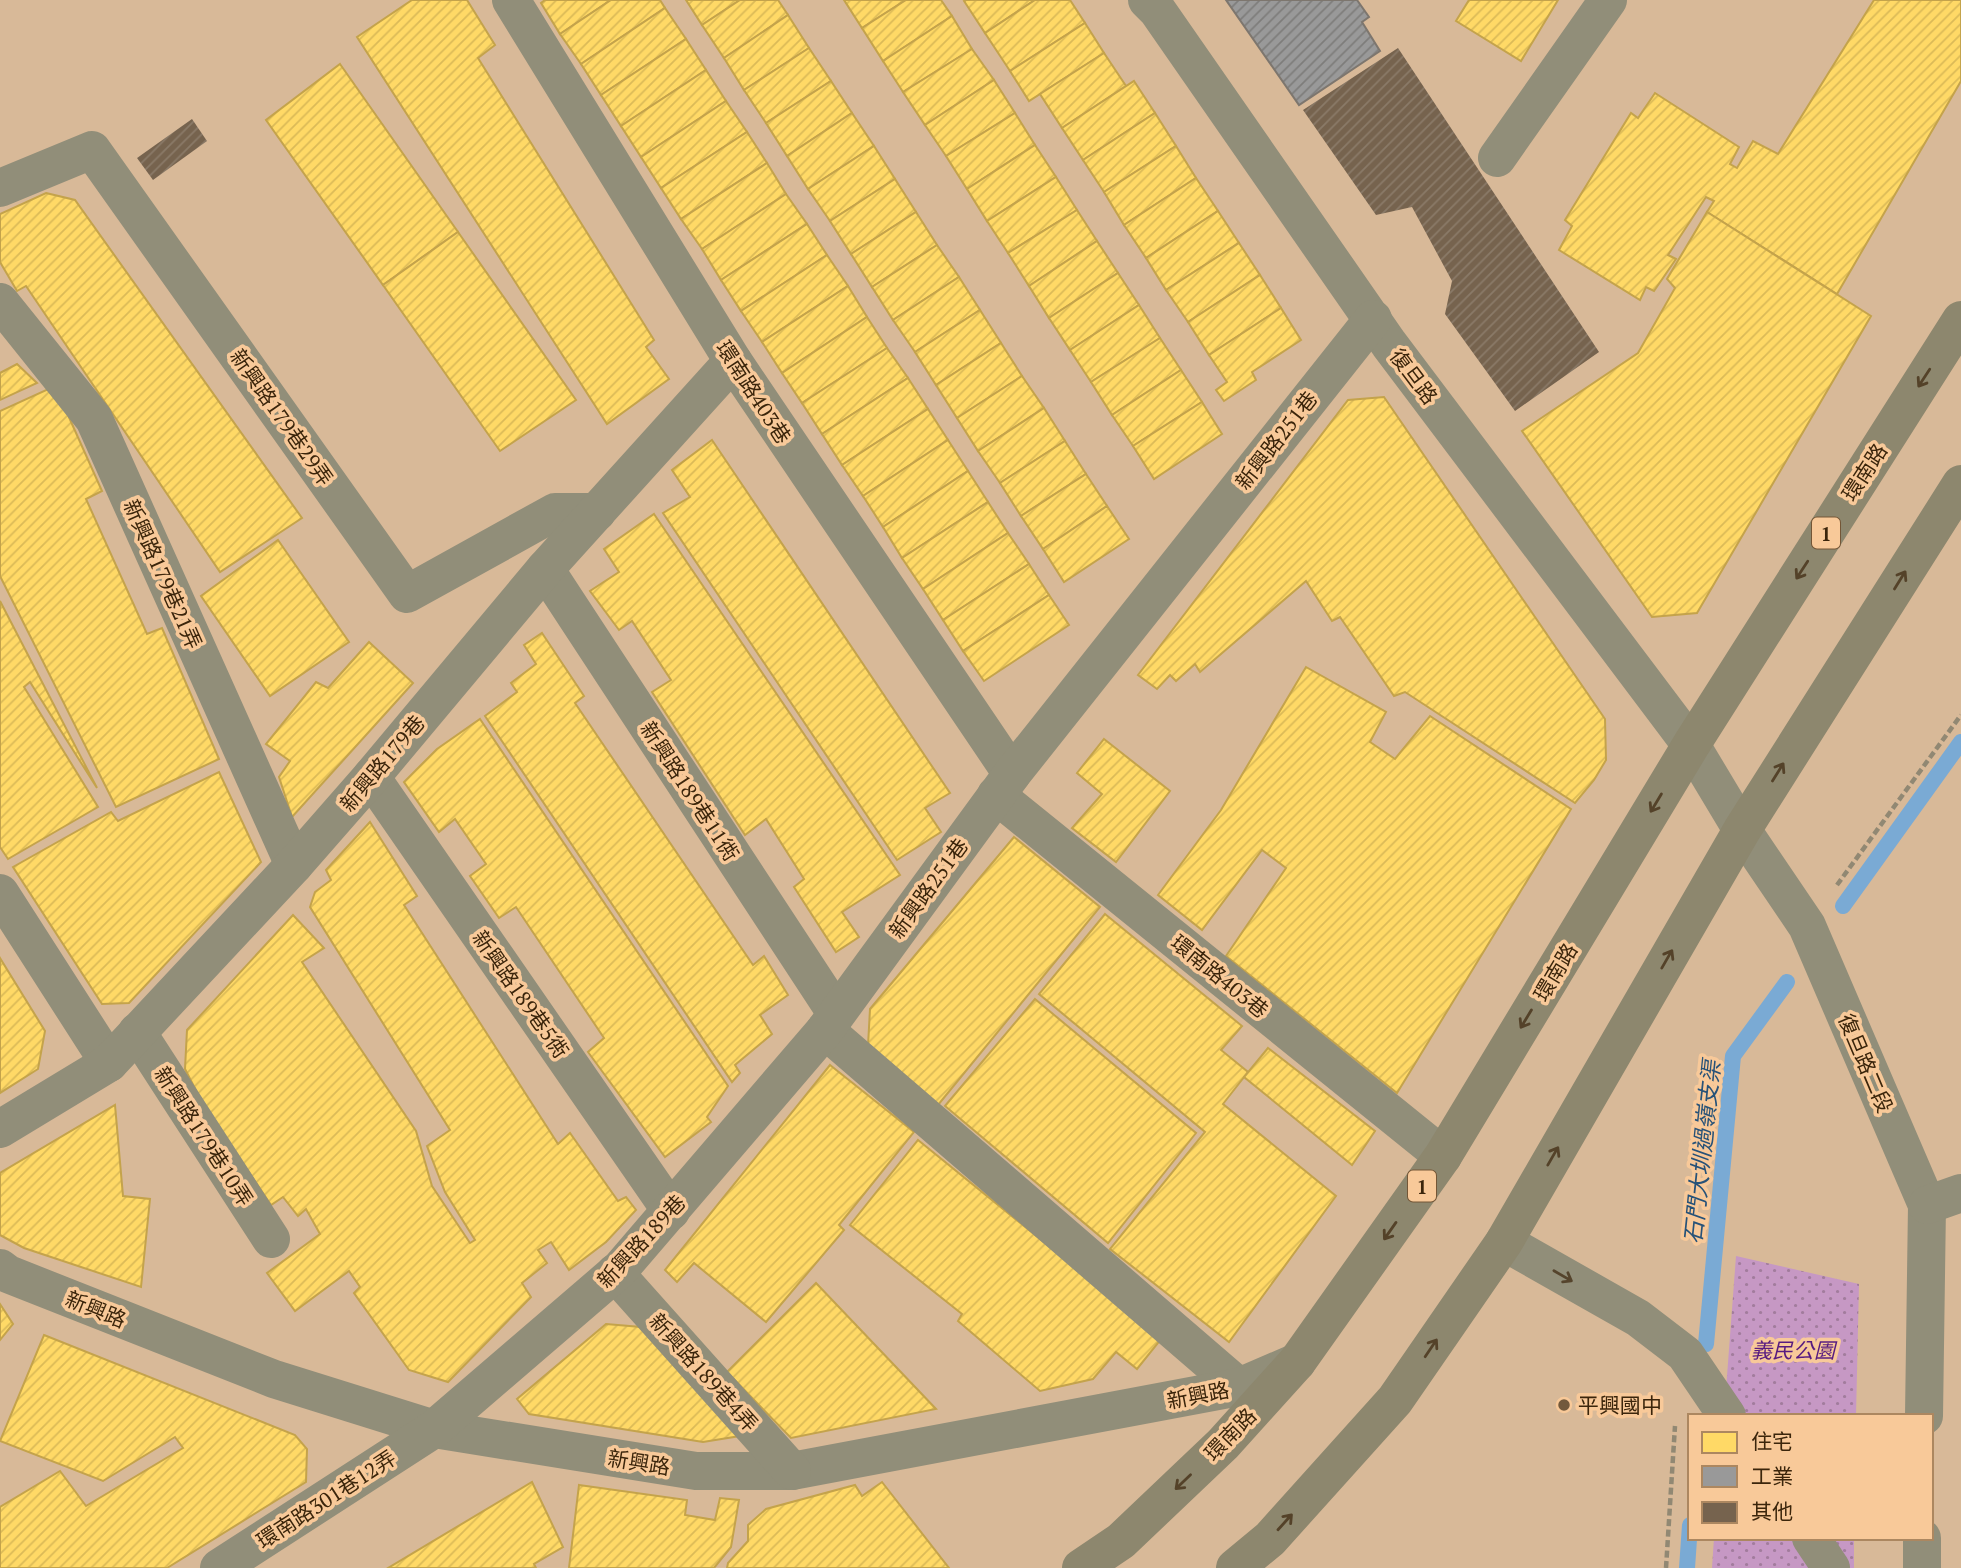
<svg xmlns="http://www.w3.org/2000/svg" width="1961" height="1568" font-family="'PT Serif','Noto Sans TC',serif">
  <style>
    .park { fill: url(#park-dots) }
    .homes { fill: url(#homes-hatch); stroke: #c4a34b; stroke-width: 2 }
    .industry { fill: url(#industry-hatch); stroke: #7d766e; stroke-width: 2 }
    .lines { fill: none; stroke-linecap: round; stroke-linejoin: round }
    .stream { stroke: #7aaad4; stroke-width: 16 }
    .building { fill: url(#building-hatch) }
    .path { stroke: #918873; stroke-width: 4.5; stroke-dasharray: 7 3.5; stroke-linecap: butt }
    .minor { stroke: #918e79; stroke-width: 38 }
    .major { stroke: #8d876e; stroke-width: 38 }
    .oneway { stroke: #544229 }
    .oneway2 { stroke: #55442c }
    .poi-dot { fill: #72593c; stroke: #f8c999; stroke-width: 2.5 }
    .labels { text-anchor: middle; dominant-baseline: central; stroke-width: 7; stroke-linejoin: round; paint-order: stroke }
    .shield { fill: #f8c999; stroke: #745636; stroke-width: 2 }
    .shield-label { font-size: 19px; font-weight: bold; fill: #3b250b }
    .street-label { font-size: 21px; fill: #3b250b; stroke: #f8c999 }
    .park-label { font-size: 21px; font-style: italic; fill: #571b80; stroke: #f8c999 }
    .poi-label { font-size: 21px; fill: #3b250b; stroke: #f8c999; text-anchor: start }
    .water-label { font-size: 23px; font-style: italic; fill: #275278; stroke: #f8c999 }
  </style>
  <defs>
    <pattern id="park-dots" width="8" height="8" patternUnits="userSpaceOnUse" patternTransform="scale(1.75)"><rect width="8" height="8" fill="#c698c4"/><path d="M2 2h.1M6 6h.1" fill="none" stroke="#a27c9d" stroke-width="1.8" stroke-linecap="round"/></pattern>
    <pattern id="homes-hatch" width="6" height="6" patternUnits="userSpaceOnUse" patternTransform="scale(1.75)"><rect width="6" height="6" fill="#ffd966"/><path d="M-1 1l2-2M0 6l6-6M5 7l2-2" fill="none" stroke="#dbba57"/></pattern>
    <pattern id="industry-hatch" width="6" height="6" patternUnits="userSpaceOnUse" patternTransform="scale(1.75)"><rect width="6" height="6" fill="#999"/><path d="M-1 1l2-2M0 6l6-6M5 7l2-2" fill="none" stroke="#7e7d7b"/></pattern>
    <pattern id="building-hatch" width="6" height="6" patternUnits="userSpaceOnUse" patternTransform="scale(1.75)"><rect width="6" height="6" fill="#76634e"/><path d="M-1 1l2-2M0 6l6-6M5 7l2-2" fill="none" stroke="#8a7a68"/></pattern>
  </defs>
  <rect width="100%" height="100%" fill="#d8b998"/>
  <g class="park">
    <polygon points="1736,1256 1859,1284 1856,1416 1724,1416"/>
    <polygon points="1714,1538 1854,1538 1854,1568 1712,1568"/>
  </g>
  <g class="homes">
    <polygon points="412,0 467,0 495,45 478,58 654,340 646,347 669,379 607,424 357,37"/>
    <polygon points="545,0 611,0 560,34 541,3"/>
    <polygon points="611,0 660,0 665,8 581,64 560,34"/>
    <polygon points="686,0 740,0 702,25"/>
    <polygon points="740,0 778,0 788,15 724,58 702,25"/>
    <polygon points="844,0 906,0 862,28"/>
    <polygon points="906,0 941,0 952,16 883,61 862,28"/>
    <polygon points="966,0 1035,0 985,33 964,1"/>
    <polygon points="1035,0 1070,0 1085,23 1010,71 985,33"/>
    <polygon points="1469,0 1558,0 1521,61 1456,21"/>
    <polygon points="1874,0 1961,0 1961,81 1837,294 1707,212 1714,201 1706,197 1668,255 1676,259 1654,291 1646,287 1640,300 1559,250 1572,226 1565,220 1631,113 1638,118 1655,93 1739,147 1730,164 1737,168 1753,141 1778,154"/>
    <polygon points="665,8 686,39 601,95 581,64"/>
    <polygon points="788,15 809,48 744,90 724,58"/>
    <polygon points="952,16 972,49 903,92 883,61"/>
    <polygon points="1085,23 1104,53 1029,101 1010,71"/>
    <polygon points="686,39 706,70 621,126 601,95"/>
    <polygon points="809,48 831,81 766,123 744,90"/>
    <polygon points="972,49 994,80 925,125 903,92"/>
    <polygon points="1104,53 1126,86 1062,128 1040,94"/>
    <polygon points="340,64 458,232 383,285 266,120"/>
    <polygon points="706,70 726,101 641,157 621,126"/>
    <polygon points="994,80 1015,113 946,156 925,125"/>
    <polygon points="831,81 852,113 787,156 766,123"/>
    <polygon points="1134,81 1155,113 1083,160 1062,128"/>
    <polygon points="726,101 747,132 661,188 641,157"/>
    <polygon points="852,113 874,146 808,189 787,156"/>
    <polygon points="1015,113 1035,145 967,189 946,156"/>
    <polygon points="1155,113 1176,146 1104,192 1083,160"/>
    <polygon points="747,132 767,163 681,219 661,188"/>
    <polygon points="1035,145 1056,177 987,221 967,189"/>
    <polygon points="874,146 895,179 830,221 808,189"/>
    <polygon points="1176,146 1196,178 1124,225 1104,192"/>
    <polygon points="767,163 786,194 702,249 681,219"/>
    <polygon points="1056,177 1077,210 1008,253 987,221"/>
    <polygon points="1196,178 1218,211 1146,258 1124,225"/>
    <polygon points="895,179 916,212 851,254 830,221"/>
    <polygon points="46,193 75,200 302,518 220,572 26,286 17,291 0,262 0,214"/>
    <polygon points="786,194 807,224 721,280 702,249"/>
    <polygon points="1077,210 1097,241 1029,286 1008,253"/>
    <polygon points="1218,211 1239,243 1166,290 1146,258"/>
    <polygon points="916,212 937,245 872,287 851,254"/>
    <polygon points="1707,212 1871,316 1697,613 1652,617 1522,431 1638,353 1675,288 1667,279"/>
    <polygon points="807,224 827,255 741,311 721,280"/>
    <polygon points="458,232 576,400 500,451 383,285"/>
    <polygon points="1097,241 1118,273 1049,318 1029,286"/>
    <polygon points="1239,243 1260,275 1188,322 1166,290"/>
    <polygon points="937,245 959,277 893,320 872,287"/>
    <polygon points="827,255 848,286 762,342 741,311"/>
    <polygon points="1118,273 1139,305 1070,350 1049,318"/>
    <polygon points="1260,275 1281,308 1209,355 1188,322"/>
    <polygon points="959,277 980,310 915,352 893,320"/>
    <polygon points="848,286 867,317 782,373 762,342"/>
    <polygon points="1139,305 1160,338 1091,382 1070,350"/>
    <polygon points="1281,308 1301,340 1252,372 1256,380 1224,401 1216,390 1227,382 1209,355"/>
    <polygon points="980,310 1001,343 936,385 915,352"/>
    <polygon points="867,317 887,348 802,403 782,373"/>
    <polygon points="1160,338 1181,370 1112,415 1091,382"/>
    <polygon points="1001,343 1022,376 957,418 936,385"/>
    <polygon points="887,348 908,378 822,434 802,403"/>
    <polygon points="17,364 37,383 0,400 0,373"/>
    <polygon points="1181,370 1202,402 1133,446 1112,415"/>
    <polygon points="1022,376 1044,408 978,451 957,418"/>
    <polygon points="908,378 928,409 842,465 822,434"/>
    <polygon points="55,386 102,491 86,499 147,634 162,628 219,759 116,807 0,576 0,411"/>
    <polygon points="1384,397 1605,719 1606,760 1594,780 1575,803 1405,692 1394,696 1340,617 1332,621 1306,581 1200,672 1195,664 1176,681 1170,675 1157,689 1138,675 1348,400"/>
    <polygon points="1202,402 1222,434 1154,479 1133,446"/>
    <polygon points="1044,408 1065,441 1000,483 978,451"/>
    <polygon points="928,409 948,440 863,496 842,465"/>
    <polygon points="712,440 950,793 925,808 941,832 897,860 663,513 690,497 672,470"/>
    <polygon points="948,440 968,471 883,527 863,496"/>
    <polygon points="1065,441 1086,474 1021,516 1000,483"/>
    <polygon points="968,471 988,502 902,558 883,527"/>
    <polygon points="1086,474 1107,506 1043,549 1021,516"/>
    <polygon points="988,502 1008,533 923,589 902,558"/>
    <polygon points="1107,506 1129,539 1064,582 1043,549"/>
    <polygon points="654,514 900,875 842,912 859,937 836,952 794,887 804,879 766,819 745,835 652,692 671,680 632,621 619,630 590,591 619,572 604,549"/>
    <polygon points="1008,533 1029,564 943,620 923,589"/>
    <polygon points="278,540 349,642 270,696 201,596"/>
    <polygon points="1029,564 1049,595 963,651 943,620"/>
    <polygon points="1049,595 1069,625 984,681 963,651"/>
    <polygon points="0,601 97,788 30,682 24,687 98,807 8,859 0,847"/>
    <polygon points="542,633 584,696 575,703 753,965 764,956 788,995 760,1015 772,1034 735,1065 740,1073 732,1082 485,716 517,692 511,683 536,664 524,645"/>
    <polygon points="369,642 413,683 292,817 279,777 290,761 266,744 316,682 328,688"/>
    <polygon points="1306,667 1386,712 1370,742 1395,759 1430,716 1571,809 1397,1093 1226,956 1286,868 1262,850 1202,930 1158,895 1221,810"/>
    <polygon points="480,719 728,1086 707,1117 711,1122 665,1157 588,1052 604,1038 516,907 499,918 470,876 486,864 455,819 439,832 404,782 437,749"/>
    <polygon points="1104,739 1170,791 1116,862 1072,828 1102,794 1077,773"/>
    <polygon points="219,772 261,862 129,1003 102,1004 13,867 111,812 118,821"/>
    <polygon points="370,822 417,896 404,905 558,1144 570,1133 618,1201 626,1197 636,1210 606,1242 569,1270 551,1242 538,1250 547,1263 522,1283 531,1297 448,1382 409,1370 354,1293 360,1287 349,1271 295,1311 267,1273 320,1234 306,1209 298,1216 283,1197 271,1205 204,1106 185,1069 187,1030 293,915 324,948 302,962 416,1131 432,1186 470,1243 475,1240 445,1192 427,1146 450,1130 310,907 315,892 331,880 326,870"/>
    <polygon points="1014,837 1100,907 938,1105 868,1046 870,1009"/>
    <polygon points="1105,914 1242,1026 1221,1050 1248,1072 1223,1104 1336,1196 1229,1342 1110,1249 1205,1132 1039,994"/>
    <polygon points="0,958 45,1031 38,1069 0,1093"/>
    <polygon points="1035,999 1196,1133 1108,1243 945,1106"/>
    <polygon points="1268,1048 1375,1131 1352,1165 1244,1077"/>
    <polygon points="830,1065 914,1132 839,1225 844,1230 766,1322 694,1263 677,1282 665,1270"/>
    <polygon points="115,1105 123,1196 150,1199 141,1287 24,1248 0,1235 0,1173"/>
    <polygon points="918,1140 1162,1338 1137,1369 1116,1352 1093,1379 1040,1391 958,1321 962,1314 850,1225"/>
    <polygon points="816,1283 936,1409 791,1438 727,1372"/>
    <polygon points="0,1304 13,1324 0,1340"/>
    <polygon points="606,1324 641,1327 740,1436 703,1442 529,1414 517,1399"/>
    <polygon points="44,1335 295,1435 307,1449 306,1482 167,1568 0,1568 0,1507 60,1471 86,1506 183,1448 175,1437 103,1481 0,1441"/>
    <polygon points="532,1482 563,1547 534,1564 536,1568 388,1568"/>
    <polygon points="882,1482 949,1568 727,1568 728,1563 748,1541 748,1525 766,1509 855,1485 862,1496"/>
    <polygon points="579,1485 687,1500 685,1515 715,1520 720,1498 739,1500 731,1547 714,1568 569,1568"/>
  </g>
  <polygon class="industry" points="1226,0 1357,0 1369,17 1362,22 1380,51 1299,105"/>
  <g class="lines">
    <g class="stream">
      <polyline points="1843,906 1961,742"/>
      <polyline points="1706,1344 1733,1056 1787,982"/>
      <polyline points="1687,1568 1690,1525"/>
    </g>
  </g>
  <g class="building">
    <polygon points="1398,48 1599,352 1515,411 1445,314 1452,281 1412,207 1376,215 1303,110"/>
    <polygon points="192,119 207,141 153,180 137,158"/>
  </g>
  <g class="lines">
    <g class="path">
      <polyline points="1837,885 1961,715"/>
      <polyline points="1666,1568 1675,1426"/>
    </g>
    <g class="minor">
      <polyline points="511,0 733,361 1012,774"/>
      <polyline points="1147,0 1157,10 1389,344 1691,745 1742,830 1807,926 1927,1205 1924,1416"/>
      <polyline points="1497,158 1608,0"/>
      <polyline points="0,188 92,150 407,594 555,512 597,512"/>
      <polyline points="0,302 94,419 294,865"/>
      <polyline points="545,569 836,1013"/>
      <polyline points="371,777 671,1211"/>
      <polyline points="996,795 1443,1156"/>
      <polyline points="0,893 109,1063"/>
      <polyline points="825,1030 1239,1387"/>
      <polyline points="137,1032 271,1239"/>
      <polyline points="0,1129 109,1063 294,865 371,777 545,569 733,361"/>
      <polyline points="1927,1205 1961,1193"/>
      <polyline points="1504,1242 1638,1318 1685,1354 1727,1416"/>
      <polyline points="0,1268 8,1274 274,1379 434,1429 696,1471 792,1471 1239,1387 1297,1362"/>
      <polyline points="615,1273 792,1471"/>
      <polyline points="1811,1538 1831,1568"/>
      <polyline points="219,1568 434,1429 620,1269 825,1030 1012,774 1373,319"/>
      <polyline points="1922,1568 1922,1538"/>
    </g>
    <g class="major">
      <polyline points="1081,1568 1121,1541 1223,1444 1297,1362 1443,1156 1691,745 1961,320"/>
      <polyline points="1235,1568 1270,1539 1395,1400 1504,1242 1742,830 1961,484"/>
    </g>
  </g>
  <defs><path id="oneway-shaft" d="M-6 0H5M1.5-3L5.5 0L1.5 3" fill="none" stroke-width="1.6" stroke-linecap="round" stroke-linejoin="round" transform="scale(1.75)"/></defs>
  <g class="oneway">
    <use href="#oneway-shaft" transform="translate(1924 378) rotate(123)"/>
    <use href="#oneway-shaft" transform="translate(1802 570) rotate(123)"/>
    <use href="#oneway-shaft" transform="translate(1900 580) rotate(-58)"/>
    <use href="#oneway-shaft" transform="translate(1778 772) rotate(-58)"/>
    <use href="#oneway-shaft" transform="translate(1656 803) rotate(121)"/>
    <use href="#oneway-shaft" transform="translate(1667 959) rotate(-60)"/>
    <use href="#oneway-shaft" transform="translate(1526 1019) rotate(121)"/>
    <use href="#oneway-shaft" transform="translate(1553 1156) rotate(-60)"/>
    <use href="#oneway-shaft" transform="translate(1390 1231) rotate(125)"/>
    <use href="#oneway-shaft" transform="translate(1431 1348) rotate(-56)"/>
    <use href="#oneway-shaft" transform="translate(1183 1482) rotate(136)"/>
    <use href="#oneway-shaft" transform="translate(1285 1522) rotate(-48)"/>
  </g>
  <use class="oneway2" href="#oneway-shaft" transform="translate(1563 1276) rotate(30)"/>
  <circle class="poi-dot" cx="1564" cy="1405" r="7"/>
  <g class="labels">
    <g class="shield">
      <rect x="1812" y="517.5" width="28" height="31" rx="5"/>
      <rect x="1408" y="1170.5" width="28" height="31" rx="5"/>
    </g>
    <g class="shield-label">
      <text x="1826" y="533">1</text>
      <text x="1422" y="1186">1</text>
    </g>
    <g class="street-label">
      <text transform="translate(1414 376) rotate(53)">復旦路</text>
      <text transform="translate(754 392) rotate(57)">環南路403巷</text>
      <text transform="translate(282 417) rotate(55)">新興路179巷29弄</text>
      <text transform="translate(1276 440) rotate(-52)">新興路251巷</text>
      <text transform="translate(1864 472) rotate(-57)">環南路</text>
      <text transform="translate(163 574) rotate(66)">新興路179巷21弄</text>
      <text transform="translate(382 763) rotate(-50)">新興路179巷</text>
      <text transform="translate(690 791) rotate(57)">新興路189巷11衖</text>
      <text transform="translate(928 888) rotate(-54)">新興路251巷</text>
      <text transform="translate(1555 972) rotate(-59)">環南路</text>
      <text transform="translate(1220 976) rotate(39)">環南路403巷</text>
      <text transform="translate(521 994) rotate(55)">新興路189巷5衖</text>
      <text transform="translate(1866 1063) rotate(67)">復旦路二段</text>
      <text transform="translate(204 1136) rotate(57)">新興路179巷10弄</text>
      <text transform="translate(641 1241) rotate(-47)">新興路189巷</text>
      <text transform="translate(96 1309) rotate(22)">新興路</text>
      <text transform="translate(704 1372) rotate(48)">新興路189巷4弄</text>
      <text transform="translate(1198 1395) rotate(-11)">新興路</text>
      <text transform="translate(1230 1434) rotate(-46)">環南路</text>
      <text transform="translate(639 1462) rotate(9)">新興路</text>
      <text transform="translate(326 1499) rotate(-33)">環南路301巷12弄</text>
    </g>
    <g class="park-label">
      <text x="1793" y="1350">義民公園</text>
    </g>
    <g class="poi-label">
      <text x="1578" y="1405">平興國中</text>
    </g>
    <g class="water-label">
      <text transform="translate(1702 1152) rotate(-84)">石門大圳過嶺支渠</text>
    </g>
  </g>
  <rect x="1688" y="1414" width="245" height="126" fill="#f8c999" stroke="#ac8760" stroke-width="2"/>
  <rect x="1702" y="1432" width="35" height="21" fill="#ffd966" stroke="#ac8760" stroke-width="2"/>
  <text x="1751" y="1449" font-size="21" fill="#3b250b">住宅</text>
  <rect x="1702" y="1466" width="35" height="21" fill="#999999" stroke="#ac8760" stroke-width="2"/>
  <text x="1751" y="1484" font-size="21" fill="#3b250b">工業</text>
  <rect x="1702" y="1502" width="35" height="21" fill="#76634e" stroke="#ac8760" stroke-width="2"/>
  <text x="1751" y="1519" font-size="21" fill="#3b250b">其他</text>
</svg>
